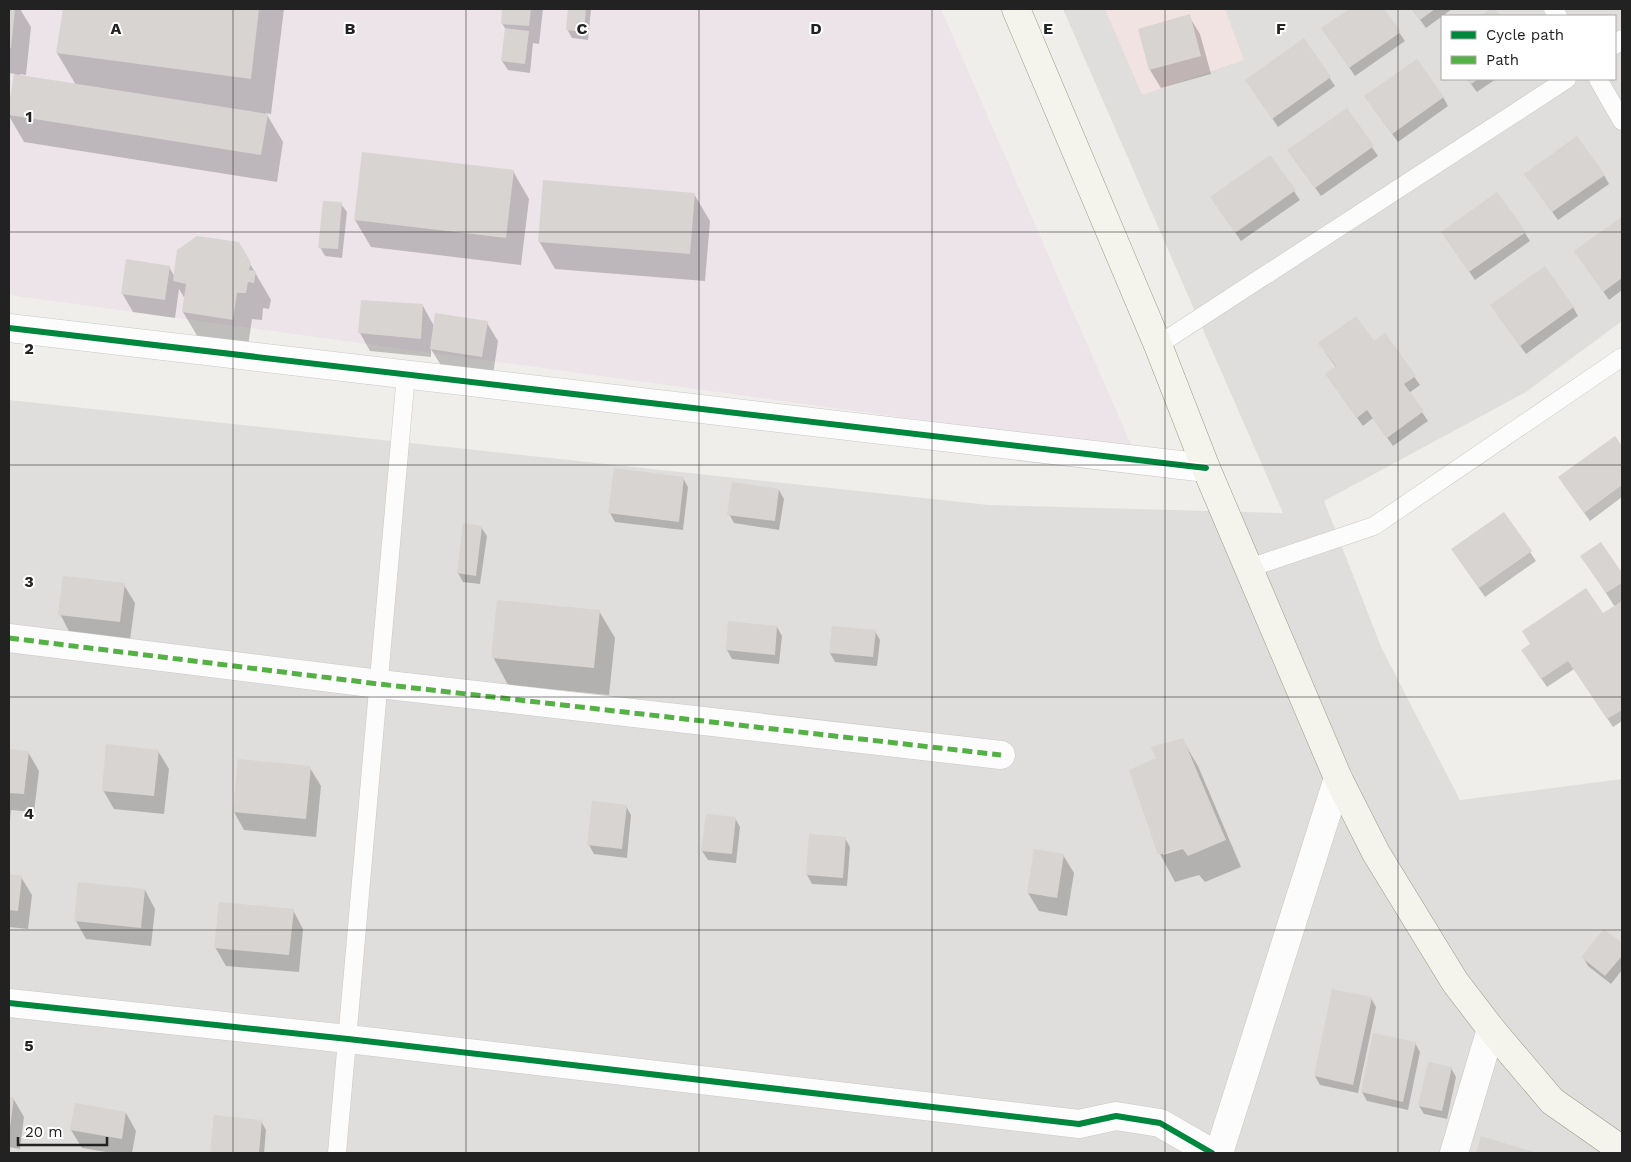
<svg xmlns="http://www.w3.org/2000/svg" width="1631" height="1162" font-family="'Work Sans',sans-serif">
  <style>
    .residential { fill: #dfdedc; fill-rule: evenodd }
    .commercial { fill: #f1e3e1 }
    .industrial { fill: #ede4e9 }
    .shadow { fill: #0003; fill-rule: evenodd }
    .building { fill: #d7d4d2 }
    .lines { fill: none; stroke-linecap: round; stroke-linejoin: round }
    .service-casing { stroke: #c9c8c7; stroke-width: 19 }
    .minor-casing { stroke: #c9c8c7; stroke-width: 29 }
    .secondary-casing { stroke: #999a82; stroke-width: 29 }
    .service { stroke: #fdfcfc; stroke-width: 18 }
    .minor { stroke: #fdfcfc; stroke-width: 28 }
    .secondary { stroke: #f4f4ed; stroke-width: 28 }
    .quiet { stroke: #55b145; stroke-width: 5; stroke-dasharray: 10 5; stroke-linecap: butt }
    .cycleway-casing { stroke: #fff; stroke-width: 9 }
    .cycleway { stroke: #00873e; stroke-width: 6 }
    .grid { fill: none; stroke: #222; stroke-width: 1; stroke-opacity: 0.55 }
    .grid-label { font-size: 16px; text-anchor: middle; font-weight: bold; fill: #222; stroke: #fff; stroke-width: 4; stroke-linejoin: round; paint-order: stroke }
  </style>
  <rect width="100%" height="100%" fill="#f0eeeb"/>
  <path class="residential" d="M1063 9H1622V321L1526 392 1324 501 1382 649 1460 800 1622 779V1153H9V400L989 505 1283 513ZM1442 16H1615V79H1442Z"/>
  <polygon class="commercial" points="1105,9 1225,9 1244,60 1142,95"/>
  <polygon class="industrial" points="9,9 941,9 1133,449 9,295"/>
  <g class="shadow">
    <polygon points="9,9 20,9 31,27 26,75 20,74 20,76 76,85 57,53 64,9 175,9 193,11 193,9 284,9 271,114 266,113 283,142 277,182 24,142 9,116 15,74 9,73"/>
    <polygon points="503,9 543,9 539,44 533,43 530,73 508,70 502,61 506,30 502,23"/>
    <polygon points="569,9 591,9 588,40 572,38 567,29"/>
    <polygon points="1351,9 1383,9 1405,41 1355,76 1323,29"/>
    <polygon points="1412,9 1452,9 1426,28"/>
    <polygon points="1189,16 1200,34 1211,74 1161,88 1150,70 1139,30"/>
    <polygon points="1304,40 1335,86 1278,127 1252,89"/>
    <polygon points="1467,79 1496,79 1477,92"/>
    <polygon points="1443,97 1448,106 1398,142 1371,105"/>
    <polygon points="1346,110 1378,156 1321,196 1294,159"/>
    <polygon points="1270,156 1300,200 1241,241 1217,206"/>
    <polygon points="513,171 529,199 521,265 371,247 355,220"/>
    <polygon points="1525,174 1604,175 1609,184 1558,220"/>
    <polygon points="694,194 710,221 705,281 555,269 539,241"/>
    <polygon points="341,204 347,212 342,258 325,256 320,247"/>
    <polygon points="1622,218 1622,290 1609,300 1575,251"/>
    <polygon points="1525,233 1530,241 1475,280 1448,241"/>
    <polygon points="238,243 271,300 269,309 263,308 262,320 252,319 248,346 199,339 183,312 185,299 179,289 175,318 133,312 122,293 169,267 175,277"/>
    <polygon points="423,306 434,326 487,323 498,341 493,375 442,367 431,349 431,357 370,351 360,333"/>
    <polygon points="1573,307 1578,316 1526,354 1497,314"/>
    <polygon points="1385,335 1420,385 1409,393 1428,421 1393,446 1373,418 1363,426 1332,383 1336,367 1325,352 1373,343"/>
    <polygon points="1615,438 1622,448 1622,497 1590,521 1565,486"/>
    <polygon points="683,478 688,487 683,530 615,522 610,513"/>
    <polygon points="779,490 784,499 779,530 734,523 729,514"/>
    <polygon points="1504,513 1536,561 1485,597 1458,558"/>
    <polygon points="481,527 487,536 480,584 463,582 458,573"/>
    <polygon points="1601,543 1622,575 1622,721 1613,727 1574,669 1547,687 1528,659 1615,607 1582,556"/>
    <polygon points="124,585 135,603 130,640 70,633 60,614"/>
    <polygon points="599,611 615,638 609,695 508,685 493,657"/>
    <polygon points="729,622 777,627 782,636 779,664 732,659 727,650"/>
    <polygon points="875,631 880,640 877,666 835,662 830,653"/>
    <path d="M1182 739 1198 766 1241 867 1205 882 1199 875 1175 882 1160 854 1158 759ZM1188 845 1189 847 1163 855V852Z"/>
    <polygon points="9,750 28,752 39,771 34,812 11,810 9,830"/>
    <polygon points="158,751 169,769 164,814 114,809 103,790"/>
    <polygon points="239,761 310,768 321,786 316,837 244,830 234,812"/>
    <polygon points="626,806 631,815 627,858 594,854 589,845"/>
    <polygon points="735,818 740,827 736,863 708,860 702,851"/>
    <polygon points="845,838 850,847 847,886 812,884 807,875"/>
    <polygon points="1063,855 1074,873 1067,916 1039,911 1028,893"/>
    <polygon points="9,875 21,877 32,895 28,929 9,927"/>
    <polygon points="145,890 155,909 151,946 86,939 76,921"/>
    <polygon points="293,910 303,929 299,972 226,966 215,947"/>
    <polygon points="1605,931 1622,945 1622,970 1611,984 1588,966 1583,957"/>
    <polygon points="1371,998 1376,1007 1358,1093 1320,1085 1315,1076"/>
    <polygon points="1415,1043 1420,1052 1408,1110 1367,1101 1362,1092"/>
    <polygon points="1451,1068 1456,1077 1447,1119 1424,1114 1419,1106"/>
    <polygon points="9,1098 13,1098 24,1117 20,1149 9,1147"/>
    <polygon points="126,1113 136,1131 132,1153 112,1153 82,1148 71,1130"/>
    <polygon points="215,1116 261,1121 266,1130 264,1153 211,1153"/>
    <polygon points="1482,1138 1534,1153 1477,1153"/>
  </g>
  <g class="building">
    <polygon points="9,9 15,9 11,48 9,48"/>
    <polygon points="63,9 259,9 251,79 56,53"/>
    <polygon points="502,9 531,9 529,26 501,24"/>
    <polygon points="568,9 586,9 584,32 566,30"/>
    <polygon points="1349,9 1384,9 1401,32 1349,68 1321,28"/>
    <polygon points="1412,9 1435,9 1420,20"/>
    <polygon points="1491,9 1495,9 1501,16 1480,16"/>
    <polygon points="1190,14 1201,56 1149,70 1138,29"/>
    <polygon points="505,28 529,31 525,64 501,61"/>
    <polygon points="1304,38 1331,77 1272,119 1245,80"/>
    <polygon points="1417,59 1444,97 1392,134 1364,96"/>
    <polygon points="14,74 268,114 261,155 9,115 9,105"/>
    <polygon points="1467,79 1478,79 1471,84"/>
    <polygon points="1347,108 1374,146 1315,188 1287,150"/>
    <polygon points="1577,136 1605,175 1552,212 1524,174"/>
    <polygon points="362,152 514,170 506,238 354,220"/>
    <polygon points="1270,155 1296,190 1235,233 1210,197"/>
    <polygon points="543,180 695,193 690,254 538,242"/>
    <polygon points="1497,192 1526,232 1469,272 1441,232"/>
    <polygon points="323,201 342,202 338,249 318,248"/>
    <polygon points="1622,217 1622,278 1603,292 1574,251"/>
    <polygon points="197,236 239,242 251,263 249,270 256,271 254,283 248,282 246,293 237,293 233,320 182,312 186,284 173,281 177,250"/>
    <polygon points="126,259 170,266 165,300 121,294"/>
    <polygon points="1545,266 1574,307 1520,346 1490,305"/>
    <polygon points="361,300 423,304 421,339 358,333"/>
    <polygon points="435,313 488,321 482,357 430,349"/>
    <polygon points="1356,316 1374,341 1385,333 1416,376 1404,384 1424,411 1387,438 1367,410 1357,418 1325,374 1336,366 1318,343"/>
    <polygon points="1615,436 1622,446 1622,485 1584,513 1558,477"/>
    <polygon points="614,468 684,477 679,522 608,513"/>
    <polygon points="732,482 779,489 775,521 727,515"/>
    <polygon points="1504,512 1532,551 1479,588 1451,549"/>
    <polygon points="463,523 482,526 476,576 457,573"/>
    <polygon points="1601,542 1622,573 1622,583 1606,593 1580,556"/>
    <polygon points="63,576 125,583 120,622 58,615"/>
    <polygon points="1586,588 1603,613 1622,601 1622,710 1607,719 1568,661 1541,679 1521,650 1530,644 1522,631"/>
    <polygon points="497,600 600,610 594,668 491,658"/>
    <polygon points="728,621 777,626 775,655 726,650"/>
    <polygon points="832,626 876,630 873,657 829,653"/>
    <polygon points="1183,738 1226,840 1188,856 1182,848 1158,855 1129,770 1156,758 1151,747"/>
    <polygon points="106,744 159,750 154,796 102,791"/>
    <polygon points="9,749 29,751 24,794 9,793"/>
    <polygon points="238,759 311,766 306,819 233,812"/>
    <polygon points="592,801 627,805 622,849 587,845"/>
    <polygon points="706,814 736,817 732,854 701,851"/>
    <polygon points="809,834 846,837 843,878 806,875"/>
    <polygon points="1034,849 1064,854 1057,898 1027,893"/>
    <polygon points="9,874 22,876 18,911 9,910"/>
    <polygon points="78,882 145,889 141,928 74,921"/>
    <polygon points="219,902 294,909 289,955 214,948"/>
    <polygon points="1604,929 1622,943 1622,956 1605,976 1581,957"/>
    <polygon points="1332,989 1372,997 1353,1085 1314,1076"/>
    <polygon points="1373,1033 1416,1042 1403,1102 1361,1092"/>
    <polygon points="1428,1062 1452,1067 1442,1111 1418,1106"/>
    <polygon points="9,1097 14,1097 10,1128 9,1128"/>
    <polygon points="75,1103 126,1112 122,1139 70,1130"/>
    <polygon points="214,1115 262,1120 259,1153 210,1153"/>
    <polygon points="1481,1136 1537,1153 1476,1153"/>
  </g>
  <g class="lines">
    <defs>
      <g id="service">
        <polyline points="1553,9 1558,16"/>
        <polyline points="1615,45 1622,39"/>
        <polyline points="1598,79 1622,121"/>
        <polyline points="1158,345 1567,79"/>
        <polyline points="1249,568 1374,526 1622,357"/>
        <polyline points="337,1153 406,374"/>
      </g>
      <g id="minor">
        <polyline points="9,328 1206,468"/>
        <polyline points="9,638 379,684 1001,755"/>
        <polyline points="9,1003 348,1039 1079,1124 1116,1116 1160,1123 1212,1153"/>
        <polyline points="1219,1153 1338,778"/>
        <polyline points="1454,1153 1491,1029"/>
      </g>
      <polyline id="secondary" points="1016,9 1158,345 1206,468 1338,778 1376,853 1455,982 1491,1029 1552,1101 1622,1150"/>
    </defs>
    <use href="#service" class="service-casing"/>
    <use href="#minor" class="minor-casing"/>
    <use href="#secondary" class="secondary-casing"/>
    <use href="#service" class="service"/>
    <use href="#minor" class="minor"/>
    <use href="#secondary" class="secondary"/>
    <polyline class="quiet" points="9,638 379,684 1001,755"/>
    <defs>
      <g id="cycleway">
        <polyline points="9,328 1206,468"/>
        <polyline points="9,1003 348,1039 1079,1124 1116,1116 1160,1123 1212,1153"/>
      </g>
    </defs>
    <use href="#cycleway" class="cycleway-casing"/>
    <use href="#cycleway" class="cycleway"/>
  </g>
  <path class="grid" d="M233 9V1153M466 9V1153M699 9V1153M932 9V1153M1165 9V1153M1398 9V1153M9 232H1622M9 465H1622M9 697H1622M9 930H1622"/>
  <g class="grid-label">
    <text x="116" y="34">A</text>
    <text x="350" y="34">B</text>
    <text x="582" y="34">C</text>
    <text x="816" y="34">D</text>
    <text x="1048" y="34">E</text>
    <text x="1281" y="34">F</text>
    <text x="29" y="122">1</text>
    <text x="29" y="354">2</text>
    <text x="29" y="587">3</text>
    <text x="29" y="819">4</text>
    <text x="29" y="1051">5</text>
  </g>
  <rect width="1631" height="1162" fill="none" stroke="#222222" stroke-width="20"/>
  <rect x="1441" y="15" width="175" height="65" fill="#ffffff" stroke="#a7a7a7"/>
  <rect x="1451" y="31" width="25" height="8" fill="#00873e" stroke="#a7a7a7"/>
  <text x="1486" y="40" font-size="15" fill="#222222">Cycle path</text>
  <rect x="1451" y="56" width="25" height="8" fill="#55b145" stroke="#a7a7a7"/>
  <text x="1486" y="65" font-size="15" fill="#222222">Path</text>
  <path d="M18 1137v8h89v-8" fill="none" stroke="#222222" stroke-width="2.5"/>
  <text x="25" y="1137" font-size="15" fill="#222222" stroke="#ffffff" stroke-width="4" paint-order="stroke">20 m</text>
</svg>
